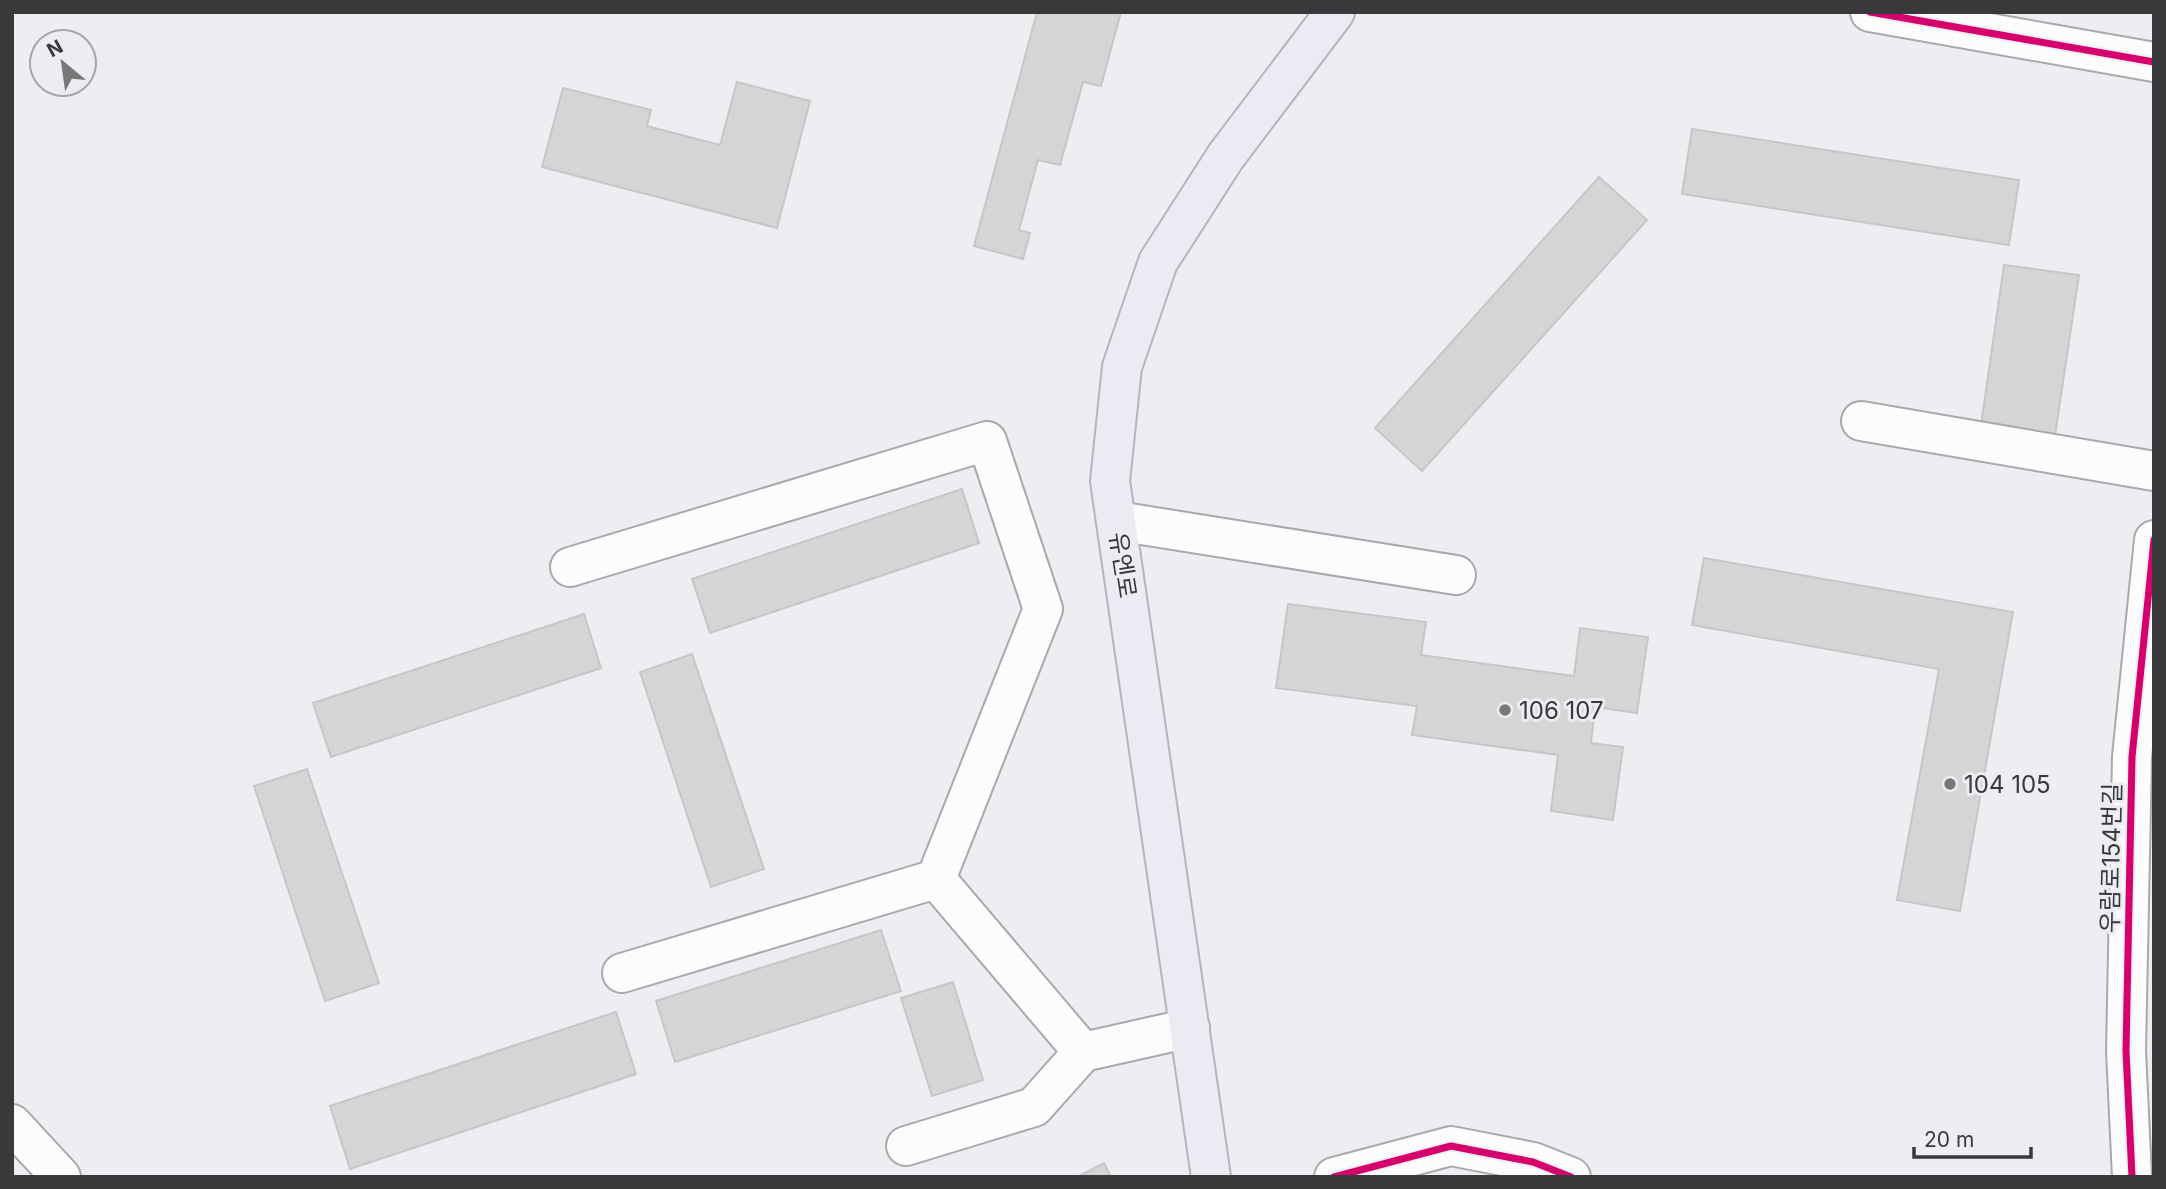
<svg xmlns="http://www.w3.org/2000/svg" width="2166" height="1189" font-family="Inter,'Noto Sans KR',sans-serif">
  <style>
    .building { fill: #d4d5d5; stroke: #c5c7c7; stroke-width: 2 }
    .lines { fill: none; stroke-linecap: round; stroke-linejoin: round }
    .minor-casing { stroke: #a8a9ac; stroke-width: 42 }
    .major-casing { stroke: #b2b4c1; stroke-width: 42 }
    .minor { stroke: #fcfcfd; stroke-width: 38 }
    .major { stroke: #ebecf3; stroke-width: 38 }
    .cycleway-casing { stroke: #ebedf3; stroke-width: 11 }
    .cycleway { stroke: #d6006c; stroke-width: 7 }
    .poi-dot { fill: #78787b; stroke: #ebedf3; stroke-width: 2.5 }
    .labels { text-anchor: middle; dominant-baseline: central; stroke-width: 6; stroke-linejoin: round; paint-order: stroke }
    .street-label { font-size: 24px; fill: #39393c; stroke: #ebedf3 }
    .poi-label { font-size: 24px; fill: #39393c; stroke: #ebedf3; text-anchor: start }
  </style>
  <rect width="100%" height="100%" fill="#edeef1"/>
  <g class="building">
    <polygon points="1037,12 1121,12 1101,86 1083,82 1060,165 1038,160 1019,230 1030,233 1023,259 974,246"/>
    <polygon points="737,82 810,101 777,228 542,167 563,88 651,110 647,126 720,145"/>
    <polygon points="1692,129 2019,180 2009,245 1682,194"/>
    <polygon points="1599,177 1647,220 1422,471 1375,428"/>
    <polygon points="2004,265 2079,275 2054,442 1980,432"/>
    <polygon points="962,489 979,543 710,633 692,579"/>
    <polygon points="1704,558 2013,612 1960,911 1897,900 1939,669 1692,625"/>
    <polygon points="1288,604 1426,622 1421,655 1574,676 1580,628 1648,637 1637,713 1595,707 1591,743 1623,747 1613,820 1551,811 1558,755 1412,735 1417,706 1276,688"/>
    <polygon points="584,614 601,668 331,757 313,703"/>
    <polygon points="692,654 764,869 711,887 640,672"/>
    <polygon points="307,769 379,983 325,1001 254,786"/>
    <polygon points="881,930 901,991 675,1062 656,1001"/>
    <polygon points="953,982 983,1080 932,1096 901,998"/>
    <polygon points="616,1012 636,1074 350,1169 330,1106"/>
    <polygon points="1104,1163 1111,1177 1077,1177"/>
  </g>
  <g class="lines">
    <defs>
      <g id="minor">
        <polyline points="1870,12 2154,62"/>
        <polyline points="1861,421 2154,471"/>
        <polyline points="1117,521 1456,575"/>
        <polyline points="570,567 987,441 1043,609 936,879 1083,1052 1190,1028"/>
        <polyline points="622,973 936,879"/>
        <polyline points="12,1124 61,1177"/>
        <polyline points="906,1146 1034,1107 1083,1052"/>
        <polyline points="1334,1177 1451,1146 1533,1162 1571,1177"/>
        <polyline points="2132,1177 2126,1051 2132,757 2154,540"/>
      </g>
      <polyline id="major" points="1211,1177 1110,481 1122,367 1158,262 1226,156 1335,12"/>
    </defs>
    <use href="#minor" class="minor-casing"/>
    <use href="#major" class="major-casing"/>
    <use href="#minor" class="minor"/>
    <use href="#major" class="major"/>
    <defs>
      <g id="cycleway">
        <polyline points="1870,12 2154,62"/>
        <polyline points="1334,1177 1451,1146 1533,1162 1571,1177"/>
        <polyline points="2132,1177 2126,1051 2132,757 2154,540"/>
      </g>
    </defs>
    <use href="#cycleway" class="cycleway-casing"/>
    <use href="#cycleway" class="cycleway"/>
  </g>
  <g class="poi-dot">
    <circle cx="1505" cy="710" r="7"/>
    <circle cx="1950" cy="784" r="7"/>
  </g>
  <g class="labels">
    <g class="street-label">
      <text transform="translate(1123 565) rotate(81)">유엔로</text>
      <text transform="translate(2111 858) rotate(-89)">우람로154번길</text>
    </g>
    <g class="poi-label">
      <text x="1519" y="710">106 107</text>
      <text x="1964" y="784">104 105</text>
    </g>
  </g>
  <rect width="2166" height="1189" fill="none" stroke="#39393c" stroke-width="28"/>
  <g transform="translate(63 63) rotate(331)"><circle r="33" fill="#ebedf3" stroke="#a4a5aa" stroke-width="2"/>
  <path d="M0-5L12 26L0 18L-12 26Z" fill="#78787b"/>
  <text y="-10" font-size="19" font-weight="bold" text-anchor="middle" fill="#39393c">N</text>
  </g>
  <path d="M1914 1147v10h117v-10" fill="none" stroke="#39393c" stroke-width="3.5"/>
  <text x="1924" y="1147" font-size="21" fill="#39393c" stroke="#ebedf3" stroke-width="5" paint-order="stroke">20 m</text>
</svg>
